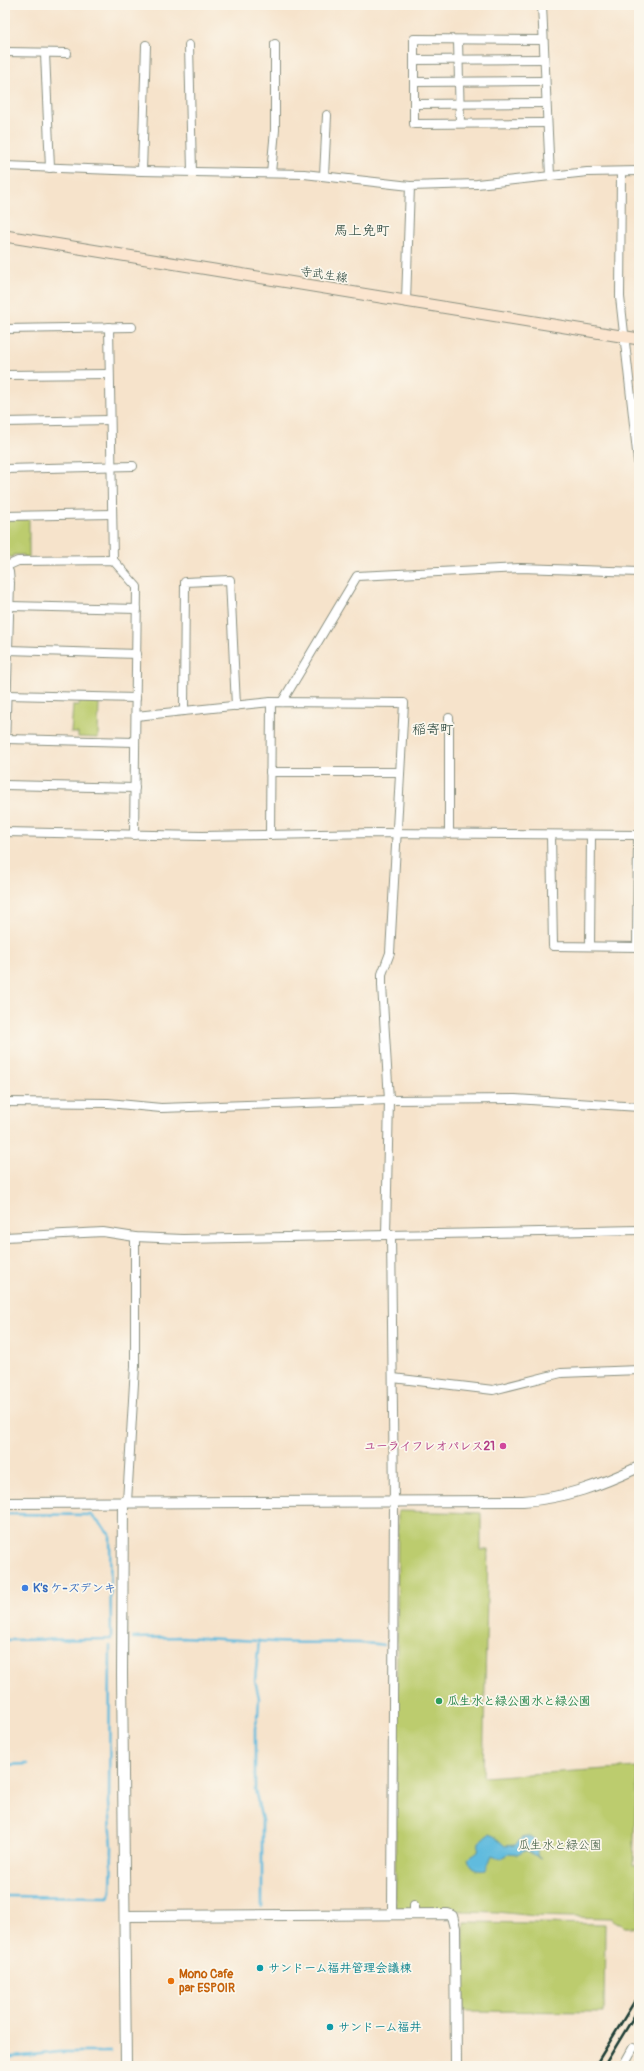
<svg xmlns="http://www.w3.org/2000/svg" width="644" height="2071" font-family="Pangolin,'Klee One',sans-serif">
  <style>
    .green { fill: #bccc6e; stroke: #6e8451 }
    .water { fill: #60bbde; stroke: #407c89 }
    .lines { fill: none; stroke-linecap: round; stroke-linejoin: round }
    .stream { stroke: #60bbde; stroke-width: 2.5 }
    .minor-casing { stroke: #8a9080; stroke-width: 10 }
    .tertiary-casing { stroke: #8a9080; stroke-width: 12 }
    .secondary-casing { stroke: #8a9080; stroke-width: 13 }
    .minor { stroke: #fff; stroke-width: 8 }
    .tertiary { stroke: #fff; stroke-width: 10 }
    .secondary { stroke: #fbe5cf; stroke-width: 11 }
    .rail { stroke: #1f3d34; stroke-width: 2.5 }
    .hotel-dot { fill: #d1479c; stroke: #fbf7ec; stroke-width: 1.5 }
    .shop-dot { fill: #3f7fe0; stroke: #fbf7ec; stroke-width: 1.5 }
    .leisure-dot { fill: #2e9e5b; stroke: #fbf7ec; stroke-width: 1.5 }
    .culture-dot { fill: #0f9aa8; stroke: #fbf7ec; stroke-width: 1.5 }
    .food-dot { fill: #e8710a; stroke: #fbf7ec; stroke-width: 1.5 }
    .labels { text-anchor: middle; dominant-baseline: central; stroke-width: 3.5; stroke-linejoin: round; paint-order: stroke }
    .street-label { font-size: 12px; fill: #1f3d34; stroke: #fbf7ec }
    .hotel-label { font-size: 12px; font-weight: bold; fill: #b23c85; stroke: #fbf7ec; text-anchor: end }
    .shop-label { font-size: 12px; font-weight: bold; fill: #366cbe; stroke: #fbf7ec; text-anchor: start }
    .leisure-label { font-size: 12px; font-weight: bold; fill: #27864d; stroke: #fbf7ec; text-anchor: start }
    .park-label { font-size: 12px; fill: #3e5a40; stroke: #fbf7ec }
    .culture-label { font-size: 12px; font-weight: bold; fill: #0d838f; stroke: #fbf7ec; text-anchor: start }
    .food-label { font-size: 12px; font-weight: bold; fill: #c56008; stroke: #fbf7ec; text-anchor: start }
    .quarter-label { font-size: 14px; fill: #1f3d34; stroke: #fbf7ec }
  </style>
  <rect width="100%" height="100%" fill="#fbf7ec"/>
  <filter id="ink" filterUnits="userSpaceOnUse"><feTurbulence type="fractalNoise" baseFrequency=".025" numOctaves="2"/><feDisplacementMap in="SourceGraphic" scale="8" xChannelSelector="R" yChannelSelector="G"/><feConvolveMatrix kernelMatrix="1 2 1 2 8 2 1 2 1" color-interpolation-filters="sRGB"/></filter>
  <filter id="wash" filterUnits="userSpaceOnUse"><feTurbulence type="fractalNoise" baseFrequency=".012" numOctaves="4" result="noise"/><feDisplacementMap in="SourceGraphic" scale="16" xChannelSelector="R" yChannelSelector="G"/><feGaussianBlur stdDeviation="0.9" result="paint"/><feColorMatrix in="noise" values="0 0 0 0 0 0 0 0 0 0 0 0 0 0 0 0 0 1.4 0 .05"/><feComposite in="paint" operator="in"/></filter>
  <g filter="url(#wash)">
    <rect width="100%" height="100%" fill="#f6e3cb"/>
    <g class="green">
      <polygon points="5,519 29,519 29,558 24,558 24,555 13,555 12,558 5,554"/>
      <polygon points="79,701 99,702 98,738 78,737 78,733 71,733 73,705 79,705"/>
      <polygon points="398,1511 481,1513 481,1550 488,1550 483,1777 637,1767 633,1865 639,1865 639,1927 625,1927 610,1918 536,1916 497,1912 395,1909"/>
      <polygon points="464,1922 605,1924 604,2012 463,2011"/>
    </g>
    <path class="water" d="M489 1834 494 1836 505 1846 515 1845 522 1838 529 1836 533 1838 537 1843V1855L541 1858 525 1851 517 1855 508 1854 501 1859 492 1855 486 1870C476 1872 470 1868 468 1858L478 1851 479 1842Z"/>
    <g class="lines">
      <g class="stream">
        <polyline points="5,1514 91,1515 110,1534 111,1639 5,1640"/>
        <polyline points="133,1638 182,1637 259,1641"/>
        <polyline points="5,1765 27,1764"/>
        <polyline points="5,1896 108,1897 111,1892 112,1847 109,1803 110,1646"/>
        <path d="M262 1907V1820L255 1790V1728L258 1715 259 1698 255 1680 259 1641C300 1645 342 1640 384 1645"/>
        <polyline points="5,2066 5,2058 59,2052 111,2052"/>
      </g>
    </g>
  </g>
  <g filter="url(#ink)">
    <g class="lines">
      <defs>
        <g id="minor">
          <polyline points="542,5 550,176"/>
          <polyline points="458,40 460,123"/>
          <polyline points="543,40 414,39 414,124 547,123"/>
          <polyline points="189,45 192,172"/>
          <polyline points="5,52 67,53"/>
          <polyline points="45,53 50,168"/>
          <polyline points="414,60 543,59"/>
          <polyline points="414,82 545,81"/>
          <polyline points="414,104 546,103"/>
          <polyline points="5,166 142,171 304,174 410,186 477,184 587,172 639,171"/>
          <polyline points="142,171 146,45"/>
          <polyline points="621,172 620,297 639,470"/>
          <polyline points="271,173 275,130 275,44"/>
          <polyline points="324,176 327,115"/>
          <polyline points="406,301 410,186"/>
          <polyline points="109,327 113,560"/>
          <polyline points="5,329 132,327"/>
          <polyline points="5,375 109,374"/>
          <polyline points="5,422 110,420"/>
          <polyline points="5,469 133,466"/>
          <polyline points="5,516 112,514"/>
          <polyline points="5,563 9,572 10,583 5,747"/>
          <polyline points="7,566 18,561 113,560 137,587 134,835"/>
          <polyline points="10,606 137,609"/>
          <polyline points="8,650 137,654"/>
          <polyline points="7,695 136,698"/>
          <polyline points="282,702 357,576 521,568 639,572"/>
          <polyline points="184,711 185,582 230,580 236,706"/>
          <polyline points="136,716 271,702 404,703 390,953 382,974 382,985 389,1100 386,1234"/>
          <polyline points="449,718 449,834"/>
          <polyline points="6,739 135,742"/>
          <polyline points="270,772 399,772"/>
          <polyline points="5,785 135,788"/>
          <polyline points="5,832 202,836 377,833 639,835"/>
          <polyline points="270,835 271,702"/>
          <polyline points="551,835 553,946 639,947"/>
          <polyline points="590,946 591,835"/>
          <polyline points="637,947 638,835"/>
          <polyline points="5,1102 108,1103 161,1108 389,1100 515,1099 639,1107"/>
          <polyline points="391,1234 394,1501 392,1913"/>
          <polyline points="5,1237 103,1232 135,1237 183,1239 639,1230"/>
          <polyline points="393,1378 493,1390 561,1373 639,1370"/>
          <polyline points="127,1502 135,1366 135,1237"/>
          <polyline points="414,1913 414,1905"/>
          <polyline points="623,2066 633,2048"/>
        </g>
        <g id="tertiary">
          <polyline points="123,1502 122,1674 126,2066"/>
          <path d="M5 1503 523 1501C567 1498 600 1485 639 1467"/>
          <polyline points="126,1916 448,1914 452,1916 455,1928 456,2066"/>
        </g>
        <polyline id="secondary" points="5,236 639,339"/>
      </defs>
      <use href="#minor" class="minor-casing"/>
      <use href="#tertiary" class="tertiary-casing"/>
      <use href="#secondary" class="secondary-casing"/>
      <use href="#minor" class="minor"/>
      <use href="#tertiary" class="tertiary"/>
      <use href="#secondary" class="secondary"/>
      <g class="rail">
        <polyline points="595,2066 639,1994"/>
        <polyline points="604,2066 639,2008"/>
      </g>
    </g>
  </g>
  <circle class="hotel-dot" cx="503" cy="1446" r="4"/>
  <circle class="shop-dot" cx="25" cy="1588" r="4"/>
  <circle class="leisure-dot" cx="439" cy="1701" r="4"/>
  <g class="culture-dot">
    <circle cx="260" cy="1968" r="4"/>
    <circle cx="330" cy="2027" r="4"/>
  </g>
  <circle class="food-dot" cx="171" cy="1981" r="4"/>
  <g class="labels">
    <g class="street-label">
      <text transform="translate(324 275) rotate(9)">寺武生線</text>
    </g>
    <g class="hotel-label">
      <text x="495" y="1446">ユーライフレオパレス21</text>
    </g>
    <g class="shop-label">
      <text x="33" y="1588">K's ケ-ズデンキ</text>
    </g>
    <g class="leisure-label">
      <text x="447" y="1701">瓜生水と緑公園水と緑公園</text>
    </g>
    <g class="park-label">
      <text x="560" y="1845">瓜生水と緑公園</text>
    </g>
    <g class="culture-label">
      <text x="268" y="1968">サンドーム福井管理会議棟</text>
      <text x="338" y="2027">サンドーム福井</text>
    </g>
    <g class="food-label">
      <text x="179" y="1974">Mono Cafe<tspan x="179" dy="14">par ESPOIR</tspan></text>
    </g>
    <g class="quarter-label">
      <text x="362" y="230">馬上免町</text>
      <text x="433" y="729">稲寄町</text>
    </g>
  </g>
  <rect width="644" height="2071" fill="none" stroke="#fbf7ec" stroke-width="20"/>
</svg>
